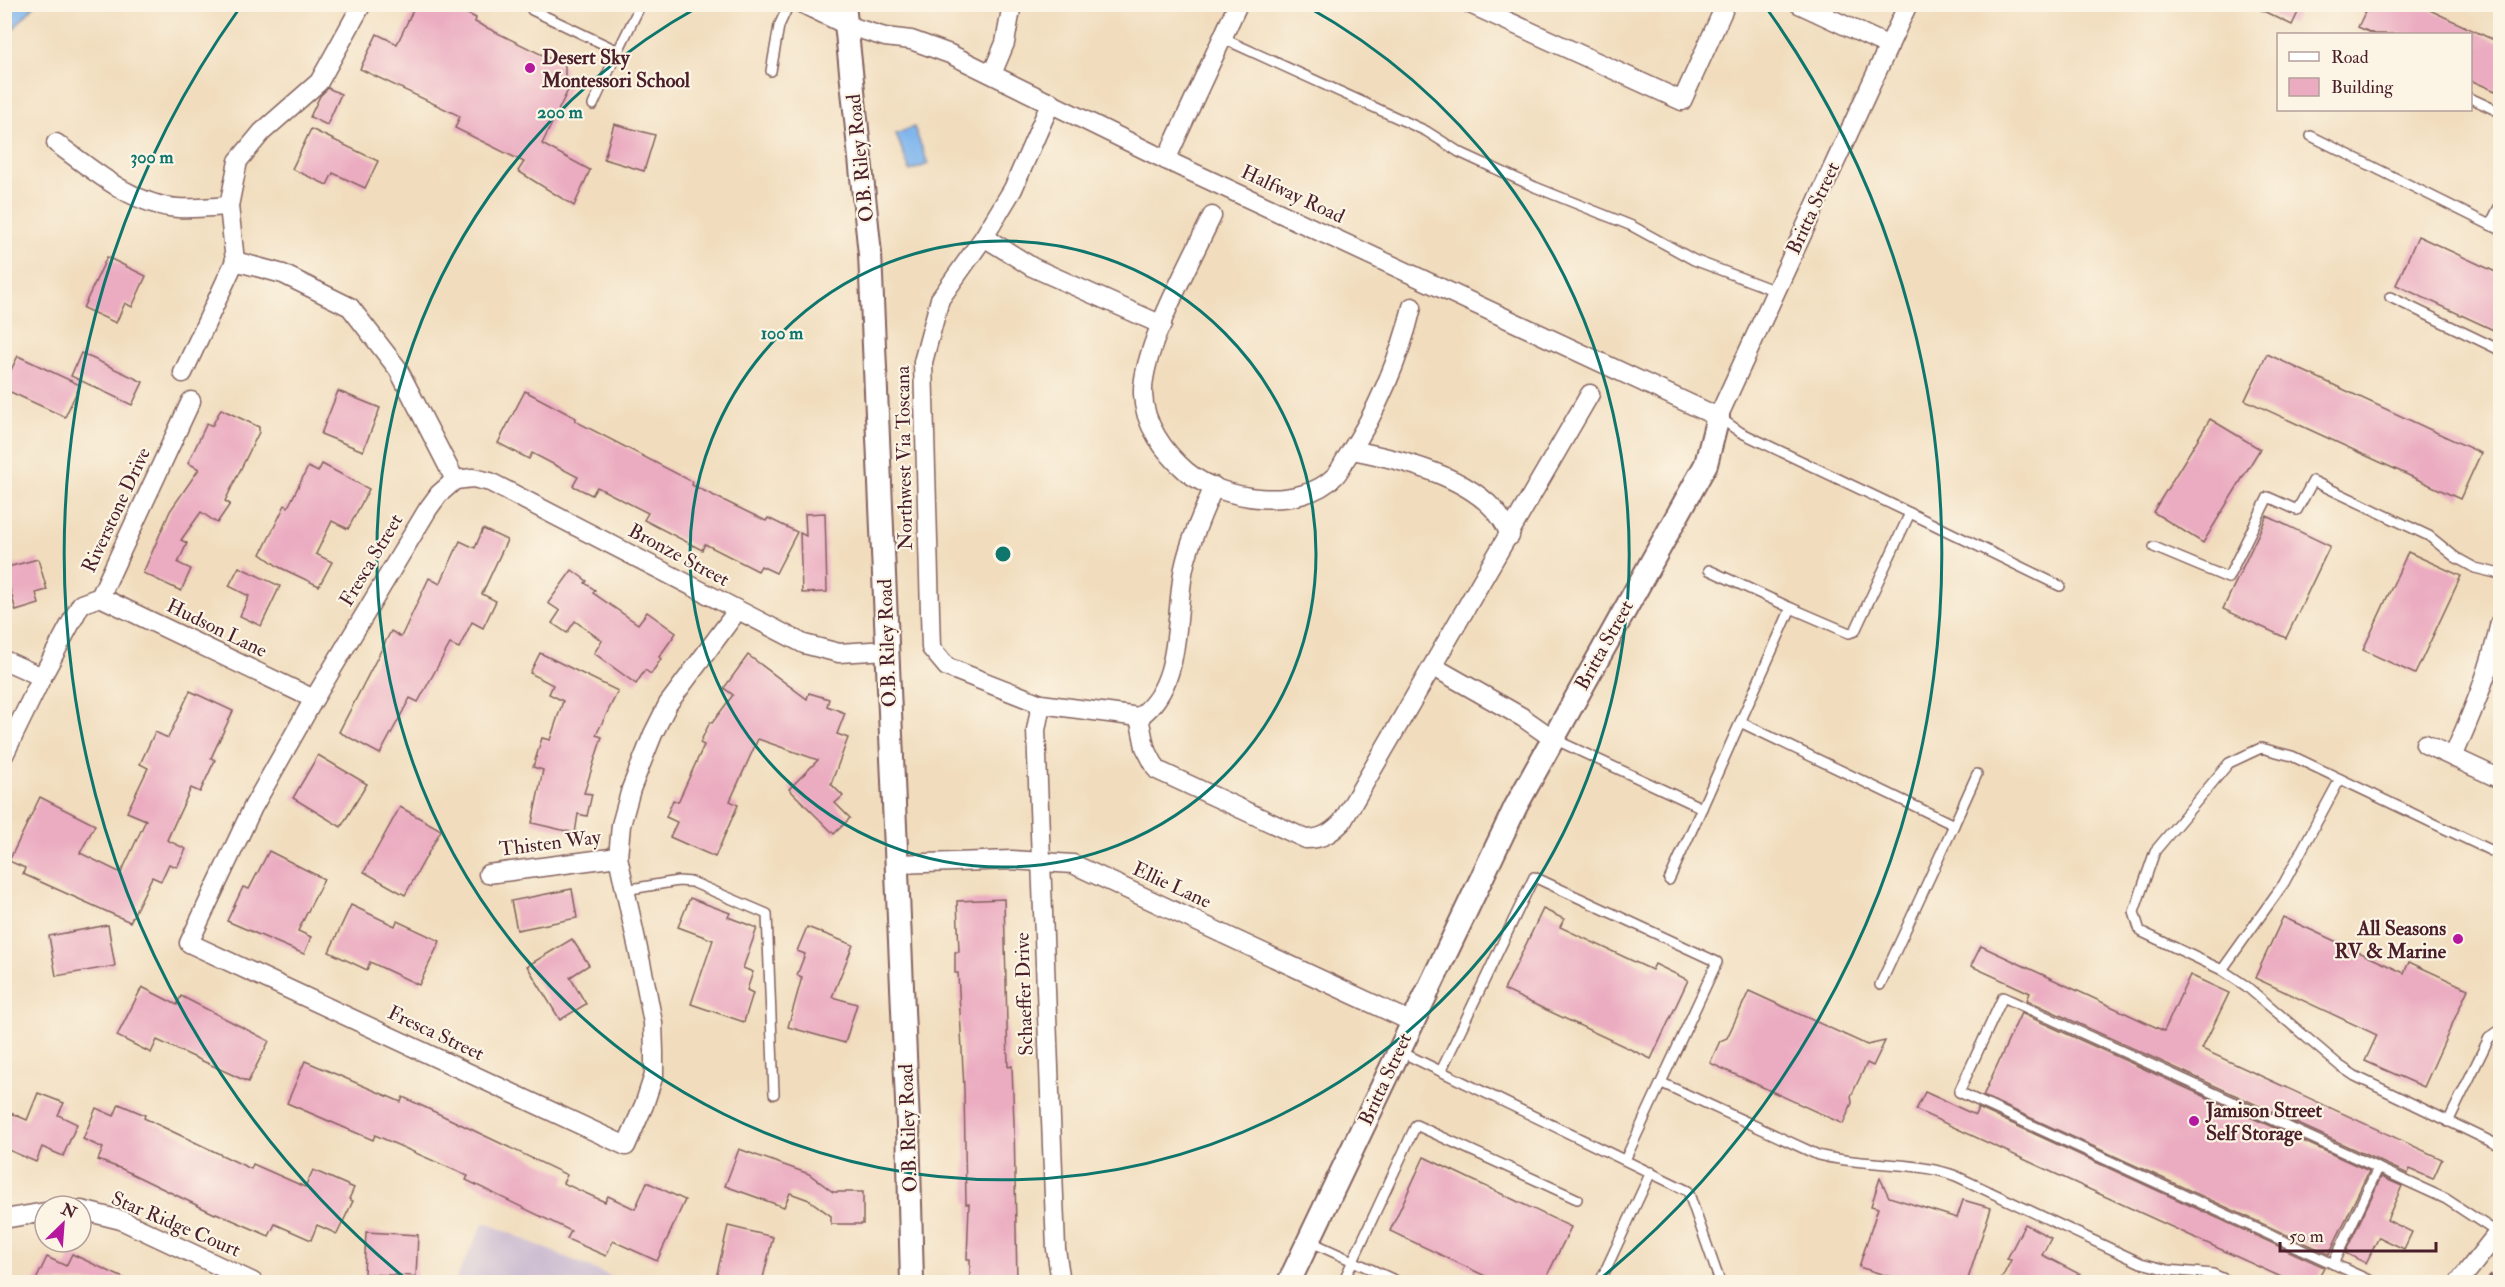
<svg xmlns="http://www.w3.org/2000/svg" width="2505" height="1287" font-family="'IM FELL Double Pica',serif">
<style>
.industrial{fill:#cebed2}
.water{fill:#7eb5ed;stroke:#646a8c;stroke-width:1.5}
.building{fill:#ebacc1}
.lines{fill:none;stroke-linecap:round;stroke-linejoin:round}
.service-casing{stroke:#84625e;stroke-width:12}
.minor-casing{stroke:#84625e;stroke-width:21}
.tertiary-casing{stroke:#84625e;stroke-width:26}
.path{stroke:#84625e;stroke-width:4;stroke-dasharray:4.5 4.5;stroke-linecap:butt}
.service{stroke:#fff;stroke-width:9}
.minor{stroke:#fff;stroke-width:18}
.tertiary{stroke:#fff;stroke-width:22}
.ring{fill:none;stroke:#0f766e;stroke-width:3}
.poi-dot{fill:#b5179e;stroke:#fcf5e5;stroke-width:2}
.labels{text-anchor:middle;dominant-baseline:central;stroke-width:4.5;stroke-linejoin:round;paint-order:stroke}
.poi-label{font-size:20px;font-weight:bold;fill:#4a1f2b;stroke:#fcf5e5;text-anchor:start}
.street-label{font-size:20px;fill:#4a1f2b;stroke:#fcf5e5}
.centre{fill:#0f766e;stroke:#fcf5e5;stroke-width:3}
.ring-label{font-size:18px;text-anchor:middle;font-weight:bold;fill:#0f766e;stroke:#fcf5e5;stroke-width:4.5;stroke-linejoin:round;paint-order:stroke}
</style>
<rect width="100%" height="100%" fill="#fcf5e5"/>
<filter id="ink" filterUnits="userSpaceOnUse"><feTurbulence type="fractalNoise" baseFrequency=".0167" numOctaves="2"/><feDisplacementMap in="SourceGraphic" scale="12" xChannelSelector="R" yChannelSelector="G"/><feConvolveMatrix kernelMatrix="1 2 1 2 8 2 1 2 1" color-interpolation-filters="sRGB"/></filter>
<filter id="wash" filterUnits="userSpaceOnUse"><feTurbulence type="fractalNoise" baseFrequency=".008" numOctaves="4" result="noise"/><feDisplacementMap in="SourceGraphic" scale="24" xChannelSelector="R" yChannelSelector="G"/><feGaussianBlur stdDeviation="1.35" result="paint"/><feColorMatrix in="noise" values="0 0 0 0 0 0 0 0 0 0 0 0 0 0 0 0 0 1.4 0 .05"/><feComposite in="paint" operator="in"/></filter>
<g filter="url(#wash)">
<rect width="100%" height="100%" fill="#f1ddbe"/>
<!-- industrial -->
<polygon class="industrial" points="484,1222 624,1282 454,1282"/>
<!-- water -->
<g class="water">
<polygon points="5,4 35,5 5,38 4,5"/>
<polygon points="914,127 928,164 910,171 896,134"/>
</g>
<g id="blocks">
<!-- building -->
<g class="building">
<polygon points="416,4 447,4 476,18 475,22 565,66 565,84 570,86 542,144 590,170 574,206 518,171 524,162 455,128 460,116 360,69 377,34 397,44"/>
<polygon points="2249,4 2302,4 2292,25"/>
<polygon points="2369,4 2417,4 2500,43 2500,93 2470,80 2470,34 2374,34 2358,27"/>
<polygon points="328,88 341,94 327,125 310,117 320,96"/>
<polygon points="614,124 655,135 644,171 604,159"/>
<polygon points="311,129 378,161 365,188 333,173 327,185 292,169"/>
<polygon points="2418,236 2500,274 2500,333 2396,285"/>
<polygon points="107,257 146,276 132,307 125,303 116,323 83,308"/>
<polygon points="81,353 143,382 132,405 71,376"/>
<polygon points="2267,354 2481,453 2460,499 2245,400"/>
<polygon points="18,356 80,385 65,417 4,389 4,384"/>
<polygon points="338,391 380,408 363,451 321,434"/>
<polygon points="525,391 576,418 575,421 693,482 692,485 766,521 768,518 797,532 776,573 761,566 758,571 705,544 702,550 644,520 648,513 597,487 592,495 573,486 578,477 532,453 529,459 498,443"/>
<polygon points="221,409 259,427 259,432 225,501 230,504 217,523 201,512 181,540 187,543 178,563 191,569 181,591 143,573 170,511 199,469 188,463 207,423 212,426"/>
<polygon points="2210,419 2260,449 2203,543 2153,512"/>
<polygon points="322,464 369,489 348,529 332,521 316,554 332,562 319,586 279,567 261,554 285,505 288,507 308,467 318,472"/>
<polygon points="825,513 827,592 802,593 800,533 806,536 805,514"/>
<polygon points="2267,516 2330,546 2286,638 2223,609"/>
<polygon points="483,529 507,540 482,594 496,601 483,628 472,622 459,648 450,644 418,702 410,698 380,754 339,732 391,631 401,637 429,578 440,584 460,541 475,548"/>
<polygon points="2408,552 2461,576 2415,674 2363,650"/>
<polygon points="38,559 47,590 36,593 39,604 16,611 4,568"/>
<polygon points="239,567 280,586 261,626 240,616 249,596 229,586"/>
<polygon points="572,570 587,581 585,583 595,590 593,593 638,624 647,612 676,633 659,657 661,659 651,674 645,670 636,684 594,653 602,641 575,621 567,633 552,623 560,611 548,603"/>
<polygon points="540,653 618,691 596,735 602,737 584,793 592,794 587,816 578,814 575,833 532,823 543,770 533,767 542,738 550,740 563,701 549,694 553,685 530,673"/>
<polygon points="748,655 807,699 809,693 829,699 827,706 845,713 837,734 848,738 831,784 843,796 835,803 850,818 834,834 789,789 818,760 758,739 730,801 738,805 715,857 670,837 677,822 666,817 673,800 678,802 704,745 700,743 710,722 712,723 733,695 724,688"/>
<polygon points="190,691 233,711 211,758 215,760 200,792 191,788 167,840 186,849 177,867 169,864 161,881 152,877 130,922 23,874 25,868 9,861 40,797 95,825 80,853 121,873 146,820 127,812 148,768 140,764 155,732 168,738"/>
<polygon points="318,755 367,784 341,827 293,798"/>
<polygon points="400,807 441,830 405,895 364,872"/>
<polygon points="269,851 324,879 298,931 311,937 304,954 227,921 243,887 249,889"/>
<polygon points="572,889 577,918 517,930 511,901"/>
<polygon points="690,898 730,913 728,917 757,928 743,968 753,972 747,990 753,993 744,1022 691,1004 713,940 678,927"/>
<polygon points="1004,899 1008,1067 1012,1066 1014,1124 1017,1282 970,1282 970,1259 967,1259 969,1204 966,1204 964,1089 958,973 955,973 955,952 959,952 957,901"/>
<polygon points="351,905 395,926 397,921 440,941 419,985 370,962 367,970 329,952"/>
<polygon points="1543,909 1564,919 1560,927 1652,970 1655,964 1688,980 1651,1059 1504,990"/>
<polygon points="2283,917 2404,973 2409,962 2468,989 2424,1087 2365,1061 2377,1035 2255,978"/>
<polygon points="108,925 115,966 56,976 49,936"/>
<polygon points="807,927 853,945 832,997 857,1004 845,1043 788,1027 802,977 797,975 805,954 797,951"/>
<polygon points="572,939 589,965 570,977 586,1004 560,1020 527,966"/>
<polygon points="1981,946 2164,1031 2190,975 2229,993 2202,1049 2442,1159 2433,1179 2410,1169 2408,1174 2027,1000 2030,993 1971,966"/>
<polygon points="142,987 177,1005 181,996 269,1041 248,1082 157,1040 151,1053 117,1036"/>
<polygon points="1749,991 1867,1045 1885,1041 1873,1066 1867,1063 1851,1096 1852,1103 1843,1124 1710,1063 1720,1041 1727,1038"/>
<polygon points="2021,1013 2369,1171 2329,1254 1983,1096"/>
<polygon points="305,1061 401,1102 403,1097 437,1113 567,1175 563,1183 605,1202 608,1196 635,1209 647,1182 685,1200 657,1261 613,1241 606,1256 567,1239 571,1231 466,1180 468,1176 375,1135 373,1140 287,1103"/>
<polygon points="1925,1092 1975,1115 1978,1108 2324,1267 2316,1282 2292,1282 1916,1110"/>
<polygon points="38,1093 64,1103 58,1115 77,1124 63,1156 42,1147 36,1162 4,1148 4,1110 27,1120"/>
<polygon points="119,1104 145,1115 144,1118 251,1169 253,1164 305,1187 313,1170 354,1188 349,1199 353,1201 337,1234 317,1225 311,1240 275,1224 269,1236 216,1213 215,1214 122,1169 98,1160 103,1148 83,1139 96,1108 114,1116"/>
<polygon points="739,1149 809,1174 833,1192 863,1192 863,1224 831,1224 831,1216 809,1200 790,1193 784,1207 725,1186"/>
<polygon points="1424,1157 1571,1227 1544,1282 1498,1282 1390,1231"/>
<polygon points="2381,1177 2402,1186 2387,1220 2412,1232 2404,1249 2379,1237 2366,1263 2345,1253"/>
<polygon points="1880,1178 1889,1197 1957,1218 1963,1200 1991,1208 1967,1282 1907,1282 1859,1267 1878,1208 1871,1206"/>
<polygon points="2025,1224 2051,1238 2042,1255 2095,1282 2000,1282 2011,1260 2007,1259"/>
<polygon points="728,1226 773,1237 762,1282 715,1282"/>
<polygon points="366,1232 418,1235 416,1276 364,1274"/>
<polygon points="72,1254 132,1282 35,1282 47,1257 66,1266"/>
</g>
</g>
</g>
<g filter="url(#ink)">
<use href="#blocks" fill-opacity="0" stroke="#84625e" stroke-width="1.5"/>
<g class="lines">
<defs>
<g id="service">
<polyline points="530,4 532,10 618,51 641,4"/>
<polyline points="1222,38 1426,131 1459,152 1535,187 1632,226 1694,260 1776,291"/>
<polyline points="771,71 779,26 789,4"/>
<polyline points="2470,98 2500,112"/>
<polyline points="593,105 618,51"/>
<polyline points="2311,136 2500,230"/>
<polyline points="2490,225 2500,205"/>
<polyline points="2390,297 2500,350"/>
<polyline points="1910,513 2060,586"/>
<polyline points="2154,547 2228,578 2268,497 2297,510 2313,481 2429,536 2455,557 2475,568 2500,574"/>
<polyline points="1709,570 1791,608"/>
<polyline points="1740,722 1954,825 1880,985"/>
<polyline points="1554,739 1702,808 1669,880"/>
<polyline points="1702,808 1791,608 1849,633 1855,631 1910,513 1740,432 1720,418"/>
<polyline points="1954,825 1977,774"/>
<polyline points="2500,855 2292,756 2261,748 2229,763 2155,851 2134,912 2140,931 2222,970 2246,986 2340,1066 2355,1076 2500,1146"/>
<polyline points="625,890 678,881 692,882 767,914 774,1094"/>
<polyline points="2222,970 2284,883 2340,779"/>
<polyline points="1399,1051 1688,1191 1720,1282"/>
<polyline points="1441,1071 1534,877 1717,962 1625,1160"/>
<path d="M1662,1083L1818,1155C1863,1167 1912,1160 1956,1176L2141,1263L2168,1270L2213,1274L2231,1282"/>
<polyline points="2448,1122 2489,1038 2500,1030"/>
<polyline points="1309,1241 1399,1282"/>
<polyline points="2333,1264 2378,1168"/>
<polyline points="1343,1282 1416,1125 1577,1199"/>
<polyline points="1600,1282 1651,1172"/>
<polyline points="2373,1282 1959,1092 2003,997 2446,1199 2498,1233"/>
</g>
<g id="minor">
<polyline points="803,4 846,25 885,37 911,40 950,54 1166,160 1718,417 1908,4"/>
<polyline points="1470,4 1682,101 1726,4"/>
<polyline points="1799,4 1889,46"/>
<polyline points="992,74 1005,43 1012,4"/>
<path d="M1051,102L1013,189L984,237L940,299L923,362L931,648L947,667L1041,704L1139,717C1184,685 1174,617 1184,568C1190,540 1203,513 1214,486"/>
<path d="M56,143C92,169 132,205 178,208C195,209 212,207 229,206"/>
<polyline points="1166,160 1238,4"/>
<path d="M1212,216C1192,259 1141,350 1143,394C1144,424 1164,452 1186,471C1222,501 1300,512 1335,476C1340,471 1343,463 1347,457C1376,414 1400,358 1412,307"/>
<polyline points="984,237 1032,267 1162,325"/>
<polyline points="235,261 283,274 350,307 398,369 455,480"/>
<polyline points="183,373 235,261 229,206 238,161 262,132 319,82 362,4"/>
<path d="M1352,450C1403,460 1491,480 1510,536"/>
<polyline points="455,480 439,494 428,509 314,699 253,807 189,943 626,1146 644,1105 654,1075 654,1052 653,1023 646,986 618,857 621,825 631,789 653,734 668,704 737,611"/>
<polyline points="455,480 473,478 490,482 804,644 839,653 887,650"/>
<polyline points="100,597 314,699"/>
<polyline points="4,660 42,677"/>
<polyline points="1434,667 1522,717 1552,738"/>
<polyline points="1041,704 1036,730 1056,1249 1061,1282"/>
<path d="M1139,717L1145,747L1157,770L1306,839C1322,839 1331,833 1342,822L1590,394"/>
<polyline points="2425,744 2500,779"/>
<polyline points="4,755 42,677 81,604 100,597 191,401"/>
<path d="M2453,757C2472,713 2491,669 2500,622"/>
<polyline points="897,864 1012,860 1073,864 1412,1022"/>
<polyline points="488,874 618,857"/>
<polyline points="81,1210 121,1220 253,1282"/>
<polyline points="4,1219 45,1212"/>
<polyline points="2459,1282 2500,1230"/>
</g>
<g id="tertiary">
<polyline points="844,4 870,254 908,1124 912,1282"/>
<polyline points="1289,1282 1516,806 1706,464 1718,417"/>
</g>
</defs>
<!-- service casing -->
<use href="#service" class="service-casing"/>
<!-- minor casing -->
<use href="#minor" class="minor-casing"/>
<!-- tertiary casing -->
<use href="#tertiary" class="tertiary-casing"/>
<!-- path -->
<polyline class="path" points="2489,1278 2500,1267"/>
<!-- service -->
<use href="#service" class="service"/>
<!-- minor -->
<use href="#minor" class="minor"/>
<!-- tertiary -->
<use href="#tertiary" class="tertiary"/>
</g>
</g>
<!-- distance rings -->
<g class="ring">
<circle cx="1003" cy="554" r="313"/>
<path d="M1306 6A626 626 0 1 1 700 6"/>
<path d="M406 1279A939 939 0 0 1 239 9M1767 9A939 939 0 0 1 1600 1279"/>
</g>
<!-- markers -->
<g class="poi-dot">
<circle cx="530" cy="68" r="6"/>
<circle cx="2458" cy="939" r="6"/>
<circle cx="2194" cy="1121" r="6"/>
</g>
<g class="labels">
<!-- poi labels -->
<g class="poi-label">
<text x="542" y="57">Desert Sky<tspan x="542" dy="23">Montessori School</tspan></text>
<text x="2446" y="928" text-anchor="end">All Seasons<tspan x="2446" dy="23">RV &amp; Marine</tspan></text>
<text x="2206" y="1110">Jamison Street<tspan x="2206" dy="23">Self Storage</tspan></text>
</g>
<!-- street labels -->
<g class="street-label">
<text transform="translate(860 158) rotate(-96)">O.B. Riley Road</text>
<text transform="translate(1293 194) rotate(25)">Halfway Road</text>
<text transform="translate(1813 208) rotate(-65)">Britta Street</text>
<text transform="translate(904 458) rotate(-91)">Northwest Via Toscana</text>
<text transform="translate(116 510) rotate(-65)">Riverstone Drive</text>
<text transform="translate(679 555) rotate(28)">Bronze Street</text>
<text transform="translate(371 560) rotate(-59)">Fresca Street</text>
<text transform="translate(217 628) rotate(26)">Hudson Lane</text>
<text transform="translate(887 643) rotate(-92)">O.B. Riley Road</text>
<text transform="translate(1604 645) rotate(-61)">Britta Street</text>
<text transform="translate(550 843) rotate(-7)">Thisten Way</text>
<text transform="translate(1172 885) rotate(25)">Ellie Lane</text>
<text transform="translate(1024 994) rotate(-92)">Schaeffer Drive</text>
<text transform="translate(436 1033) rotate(25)">Fresca Street</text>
<text transform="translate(1385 1079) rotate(-65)">Britta Street</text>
<text transform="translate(908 1128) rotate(-92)">O.B. Riley Road</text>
<text transform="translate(176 1224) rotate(23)">Star Ridge Court</text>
</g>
</g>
<circle cx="1003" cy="554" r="9" class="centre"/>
<g class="ring-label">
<text x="560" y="118">200 m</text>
<text x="152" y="163">300 m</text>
<text x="782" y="339">100 m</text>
</g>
<!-- margin -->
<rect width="2505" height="1287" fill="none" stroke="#fcf5e5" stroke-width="24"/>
<!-- legend -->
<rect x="2277" y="33" width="195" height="78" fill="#fcf5e5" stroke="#b59f9b" stroke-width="1.5"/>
<rect x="2289" y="52" width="30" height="9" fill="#ffffff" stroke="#b59f9b" stroke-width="1.5"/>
<text x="2331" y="63" font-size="18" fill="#4a1f2b">Road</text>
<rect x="2289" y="78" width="30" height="18" fill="#ebacc1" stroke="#b59f9b" stroke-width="1.5"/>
<text x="2331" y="93" font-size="18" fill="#4a1f2b">Building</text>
<!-- north arrow -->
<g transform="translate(63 1224) rotate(25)"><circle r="28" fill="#fcf5e5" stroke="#b59f9b" stroke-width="1.5"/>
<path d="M0-4.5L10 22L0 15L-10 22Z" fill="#b5179e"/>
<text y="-9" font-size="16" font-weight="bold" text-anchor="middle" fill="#4a1f2b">N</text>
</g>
<!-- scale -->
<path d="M2280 1242v9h156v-9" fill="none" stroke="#4a1f2b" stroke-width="3"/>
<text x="2289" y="1242" font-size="18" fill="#4a1f2b" stroke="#fcf5e5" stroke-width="4.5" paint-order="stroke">50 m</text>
</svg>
